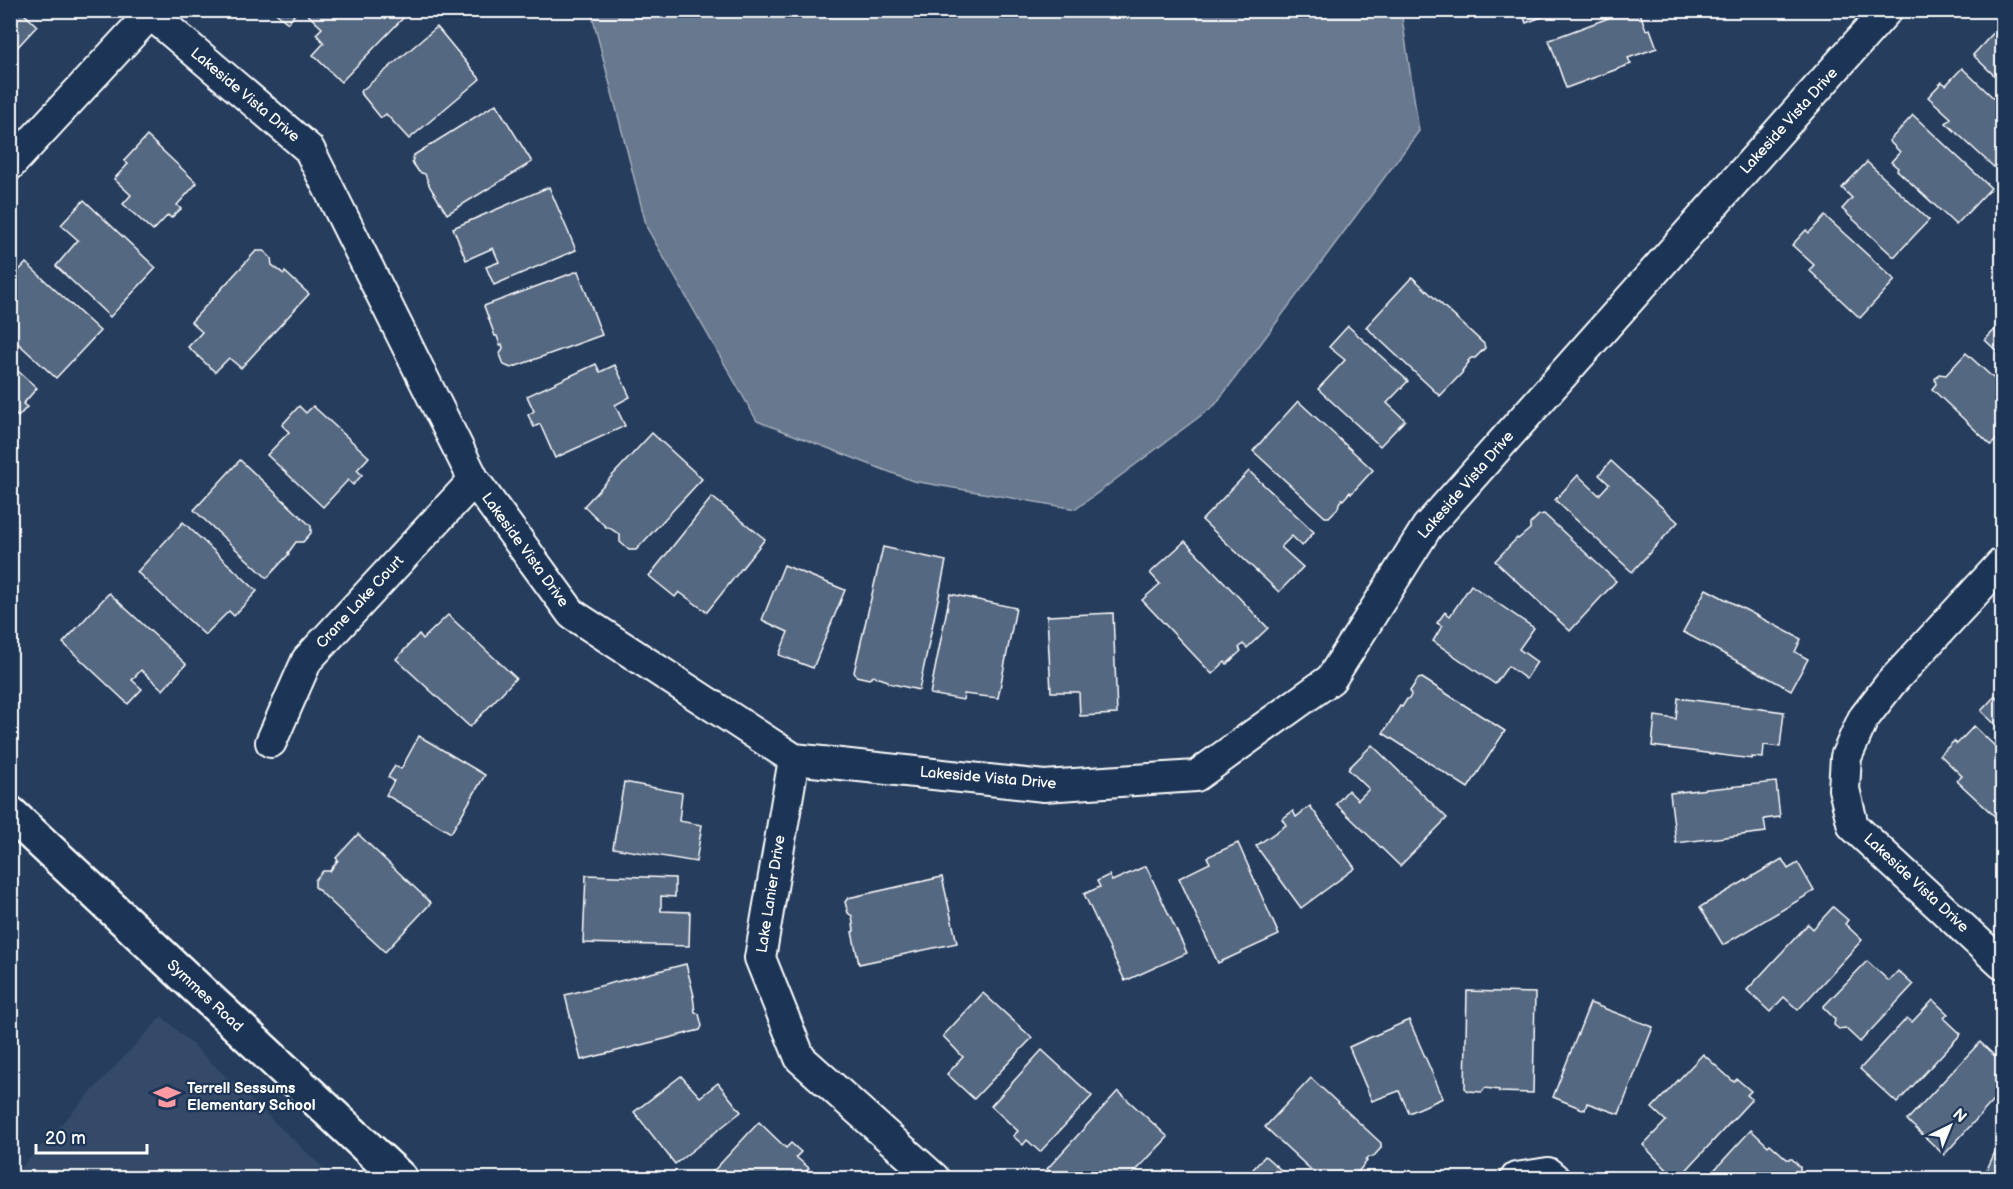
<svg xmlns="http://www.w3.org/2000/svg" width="2013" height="1189" font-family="'Balsamiq Sans',sans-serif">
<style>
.built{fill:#344a68}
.water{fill:#67788e;stroke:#a4aebb;stroke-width:1.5}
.building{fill:#556781;stroke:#fff;stroke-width:1.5}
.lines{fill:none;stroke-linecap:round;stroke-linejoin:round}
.minor-casing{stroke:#fff;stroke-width:34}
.tertiary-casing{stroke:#fff;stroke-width:38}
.minor{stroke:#1d3557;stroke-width:30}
.tertiary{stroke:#1d3557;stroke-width:33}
.labels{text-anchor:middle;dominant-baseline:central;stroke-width:4.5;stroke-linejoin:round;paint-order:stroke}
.street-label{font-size:15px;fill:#fff;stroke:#1d3557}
.poi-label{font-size:15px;font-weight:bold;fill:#fff;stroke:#1d3557;text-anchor:start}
</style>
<rect width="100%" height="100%" fill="#263d5e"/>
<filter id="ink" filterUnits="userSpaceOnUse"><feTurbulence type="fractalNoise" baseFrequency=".0167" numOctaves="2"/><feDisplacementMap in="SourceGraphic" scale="12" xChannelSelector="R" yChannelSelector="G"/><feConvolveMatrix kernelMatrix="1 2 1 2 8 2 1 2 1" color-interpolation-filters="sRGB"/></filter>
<g filter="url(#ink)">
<!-- built -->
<polygon class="built" points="162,1016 334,1178 11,1178"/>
<!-- water -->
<polygon class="water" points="591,11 1401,11 1419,131 1215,405 1076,509 913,481 757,421 647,228"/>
<!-- building -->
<g class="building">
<polygon points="10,10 20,10 37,26 14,51 10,47"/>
<polygon points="272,10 298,10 288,23"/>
<polygon points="311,10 404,10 407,14 341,82 313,55 324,43 316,34 322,28 307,14"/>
<polygon points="1521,10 1560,10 1526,23"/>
<polygon points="1630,10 1639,10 1646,30 1650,29 1657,48 1628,58 1631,64 1566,88 1549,40"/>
<polygon points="437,27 480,79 409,139 386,114 381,118 360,92"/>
<polygon points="1997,29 2002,34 2002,83 1973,55"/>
<polygon points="1962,68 2002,106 2002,164 1997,170 1946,123 1951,118 1928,97 1942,82 1946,85"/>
<polygon points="496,104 532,162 447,214 430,187 425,174 419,172 412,162 414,155"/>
<polygon points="1913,115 1991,188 1956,225 1897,170 1898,168 1891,162 1900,152 1889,141"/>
<polygon points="147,136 197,183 177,205 181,209 171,218 168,215 153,231 123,204 131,195 114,179 128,164 124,161"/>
<polygon points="1867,162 1929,220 1894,257 1842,209 1852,198 1842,188"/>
<polygon points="549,187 576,250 494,285 486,267 499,262 493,248 466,260 453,228"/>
<polygon points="84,200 156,268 110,317 56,266 78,240 61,225"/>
<polygon points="1825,216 1895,280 1860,318 1809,270 1814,265 1792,245 1806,230 1809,233"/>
<polygon points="256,251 264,251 271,258 272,265 284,274 285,272 309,294 241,368 229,358 215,372 188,347 202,332 191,322"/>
<polygon points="26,263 100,331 56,378 10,336 10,317 14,314 10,307 17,301 10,295 10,280"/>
<polygon points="578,271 602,335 511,368 504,365 500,354 503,348 502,344 500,345 497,336 495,336 484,306"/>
<polygon points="1412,277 1484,344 1485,348 1475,358 1471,358 1468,361 1469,362 1462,371 1463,372 1440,396 1366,327"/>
<polygon points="2002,322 2002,356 1985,340"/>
<polygon points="1348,326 1408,381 1387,403 1405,420 1380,446 1318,389 1345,360 1329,347"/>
<polygon points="1966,353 2002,386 2002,437 2001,435 1991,445 1932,389 1936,384 1935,379 1939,374 1946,375"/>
<polygon points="10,364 37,388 23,404 27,407 18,417 14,413 10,417"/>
<polygon points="596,364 600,372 615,365 630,397 615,405 625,426 555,458 540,424 534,427 528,415 534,411 527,396"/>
<polygon points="1298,401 1373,470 1351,494 1350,492 1343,500 1342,499 1339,503 1338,508 1329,517 1325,517 1253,451"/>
<polygon points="299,406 306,413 313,406 369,457 357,470 362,475 353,485 348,480 323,507 267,455 289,432 282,425"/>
<polygon points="652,433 702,479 636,550 629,550 620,542 620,535 608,527 607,528 584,506"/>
<polygon points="240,460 311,526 311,533 303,542 296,542 288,553 289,554 267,578 194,510"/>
<polygon points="1611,461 1678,522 1632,572 1555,500 1578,475 1599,495 1609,484 1599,475"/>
<polygon points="1249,471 1314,532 1302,546 1292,536 1281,547 1303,567 1279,592 1202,520"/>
<polygon points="712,497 765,539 707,612 679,592 675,597 649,576"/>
<polygon points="1544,514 1616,581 1570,631 1495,561 1517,538 1518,539 1530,529 1530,524 1539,515"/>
<polygon points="183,522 257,591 234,616 229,611 205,635 137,572"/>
<polygon points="1185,541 1268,628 1247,648 1243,644 1239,648 1241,651 1227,664 1225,662 1212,674 1142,600 1160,584 1150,573"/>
<polygon points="883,547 946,561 919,690 888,683 888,681 874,676 869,679 856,676 854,672"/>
<polygon points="784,565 845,590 813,668 779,655 788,632 762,620"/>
<polygon points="1471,585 1534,628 1519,649 1537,662 1526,679 1508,666 1495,684 1433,641 1442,626 1437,623 1445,612 1450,616"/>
<polygon points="1706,589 1801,639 1795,652 1808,659 1791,690 1683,632"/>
<polygon points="109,593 186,664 163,690 141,670 132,680 142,689 128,704 63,643"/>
<polygon points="950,594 1016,608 998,698 964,694 963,700 930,694"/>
<polygon points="1113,613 1117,714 1080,716 1079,692 1051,692 1047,616"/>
<polygon points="448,615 516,678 470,727 396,659 419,634 423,639"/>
<polygon points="1422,678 1505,731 1468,788 1383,733 1400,706 1402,707 1407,699 1409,699 1411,695 1410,691 1418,679"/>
<polygon points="1995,696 2002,703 2002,731 1981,711"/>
<polygon points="1678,698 1784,712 1780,747 1764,745 1763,758 1752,757 1752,759 1652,746 1655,716 1676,719"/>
<polygon points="1974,726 2002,753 2002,823 1957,781 1962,776 1940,755 1954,741 1957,744"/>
<polygon points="419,736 485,775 451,833 386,795 394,781 388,777 395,766 401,769"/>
<polygon points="1372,745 1447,818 1400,866 1336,804 1348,790 1358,800 1369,789 1348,769"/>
<polygon points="624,782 682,793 679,821 702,825 696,862 613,848"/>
<polygon points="1776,782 1780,817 1764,819 1766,832 1676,843 1670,793"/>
<polygon points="1310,806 1355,868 1301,908 1256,846 1286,825 1282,819 1293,811 1296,817"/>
<polygon points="358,834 431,903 385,952 315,887 315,880 323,871 330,871 338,860 336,858"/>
<polygon points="1238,843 1279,935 1218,963 1179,878 1210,863 1207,857"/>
<polygon points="1782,859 1788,869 1798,863 1814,891 1723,945 1700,907"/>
<polygon points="1146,866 1187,953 1125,981 1084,894 1100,887 1097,881 1109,875 1112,881"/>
<polygon points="586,875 675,878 675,897 661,896 661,911 690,912 689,946 583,943"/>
<polygon points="942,877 957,943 859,964 852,932 854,931 852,916 848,913 845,902 848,898"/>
<polygon points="1833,907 1848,920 1845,924 1862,940 1798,1010 1784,997 1770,1012 1747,990 1808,924 1813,929"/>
<polygon points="1867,961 1889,981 1898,971 1913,985 1860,1042 1845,1028 1839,1029 1834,1025 1835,1019 1823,1007"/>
<polygon points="686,964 694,996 693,996 695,1012 699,1014 702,1026 700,1030 581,1060 565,995"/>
<polygon points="1467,991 1535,993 1533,1093 1499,1092 1499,1090 1485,1088 1482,1092 1468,1091 1465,1088"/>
<polygon points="983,993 1032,1038 974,1099 947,1074 963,1057 943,1036"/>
<polygon points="1933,1000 1948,1014 1944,1018 1961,1034 1897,1103 1860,1069 1907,1018 1912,1022"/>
<polygon points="1590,1003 1653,1027 1619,1114 1587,1103 1585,1110 1553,1097"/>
<polygon points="1409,1020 1443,1098 1409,1113 1399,1091 1372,1101 1349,1047"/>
<polygon points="1980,1042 2002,1063 2002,1069 1995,1077 2002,1084 2002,1091 1944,1155 1907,1120"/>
<polygon points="1042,1050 1092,1096 1040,1152 1027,1140 1023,1145 1013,1136 1018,1131 991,1106"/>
<polygon points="1703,1054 1734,1082 1737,1079 1751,1091 1747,1095 1752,1099 1679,1178 1675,1178 1643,1145 1666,1121 1652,1108"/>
<polygon points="681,1076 700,1097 718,1083 741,1112 675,1164 634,1112"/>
<polygon points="1311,1078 1381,1143 1381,1148 1373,1157 1369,1157 1365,1160 1367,1161 1353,1178 1320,1178 1265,1127"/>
<polygon points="1118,1091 1168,1137 1129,1178 1100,1178 1091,1170 1083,1178 1057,1178 1047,1169"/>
<polygon points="759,1122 786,1148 791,1143 801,1152 796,1157 809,1168 800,1178 707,1178"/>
<polygon points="1751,1130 1768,1146 1770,1144 1787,1159 1792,1159 1800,1167 1800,1172 1798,1174 1801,1177 1799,1178 1707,1178"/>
<polygon points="2002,1137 2002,1178 1983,1178"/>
<polygon points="1265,1156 1290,1178 1245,1178"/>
</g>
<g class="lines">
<defs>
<g id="minor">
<polyline points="146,10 309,149 474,480 572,614 794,759 1044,786 1196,776 1331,679 1427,527 1887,10"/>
<polyline points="10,165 150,14"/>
<polyline points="2002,563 1890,684 1863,719 1846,757 1844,789 1853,826 2002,964"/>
<polyline points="271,742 307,660 474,480"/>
<polyline points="794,759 760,958 800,1058 934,1178"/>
<polyline points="1516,1178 1548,1173 1554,1178"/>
</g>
<polyline id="tertiary" points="10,813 400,1178"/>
</defs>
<!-- minor casing -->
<use href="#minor" class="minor-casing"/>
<!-- tertiary casing -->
<use href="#tertiary" class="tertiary-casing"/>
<!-- minor -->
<use href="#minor" class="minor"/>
<!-- tertiary -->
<use href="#tertiary" class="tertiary"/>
</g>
</g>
<!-- icons -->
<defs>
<symbol id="school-bare" viewBox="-9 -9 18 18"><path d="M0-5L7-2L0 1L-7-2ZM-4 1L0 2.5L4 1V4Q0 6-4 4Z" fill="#ff9aa2" stroke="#1d3557" stroke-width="2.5" paint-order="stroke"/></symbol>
</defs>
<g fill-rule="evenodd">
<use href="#school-bare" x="148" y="1078" width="38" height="38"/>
</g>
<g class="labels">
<!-- street labels -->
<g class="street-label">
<text transform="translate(245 95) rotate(40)">Lakeside Vista Drive</text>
<text transform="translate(1789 121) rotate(-48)">Lakeside Vista Drive</text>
<text transform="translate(1466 485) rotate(-49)">Lakeside Vista Drive</text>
<text transform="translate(525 550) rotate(54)">Lakeside Vista Drive</text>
<text transform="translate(360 602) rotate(-47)">Crane Lake Court</text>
<text transform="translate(988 778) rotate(5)">Lakeside Vista Drive</text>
<text transform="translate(1916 883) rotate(43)">Lakeside Vista Drive</text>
<text transform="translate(771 894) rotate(-81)">Lake Lanier Drive</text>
<text transform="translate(205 996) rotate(43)">Symmes Road</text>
</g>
<!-- poi labels -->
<g class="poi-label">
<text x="187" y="1088">Terrell Sessums<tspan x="187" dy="17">Elementary School</tspan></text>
</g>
</g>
<!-- margin -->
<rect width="2013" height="1189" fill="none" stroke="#1d3557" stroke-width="36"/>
<rect x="18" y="18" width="1977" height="1153" fill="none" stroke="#fff" stroke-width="2" filter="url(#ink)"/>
<!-- north arrow -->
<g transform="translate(1950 1126) rotate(43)" stroke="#1d3557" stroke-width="4.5" paint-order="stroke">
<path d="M0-4.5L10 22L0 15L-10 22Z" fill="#ffffff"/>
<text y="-9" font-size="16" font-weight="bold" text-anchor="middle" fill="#ffffff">N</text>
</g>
<!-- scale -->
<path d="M36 1144v9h111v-9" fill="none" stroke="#ffffff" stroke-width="3"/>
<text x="45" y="1144" font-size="18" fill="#ffffff" stroke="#1d3557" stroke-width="4.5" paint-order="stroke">20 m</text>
</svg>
